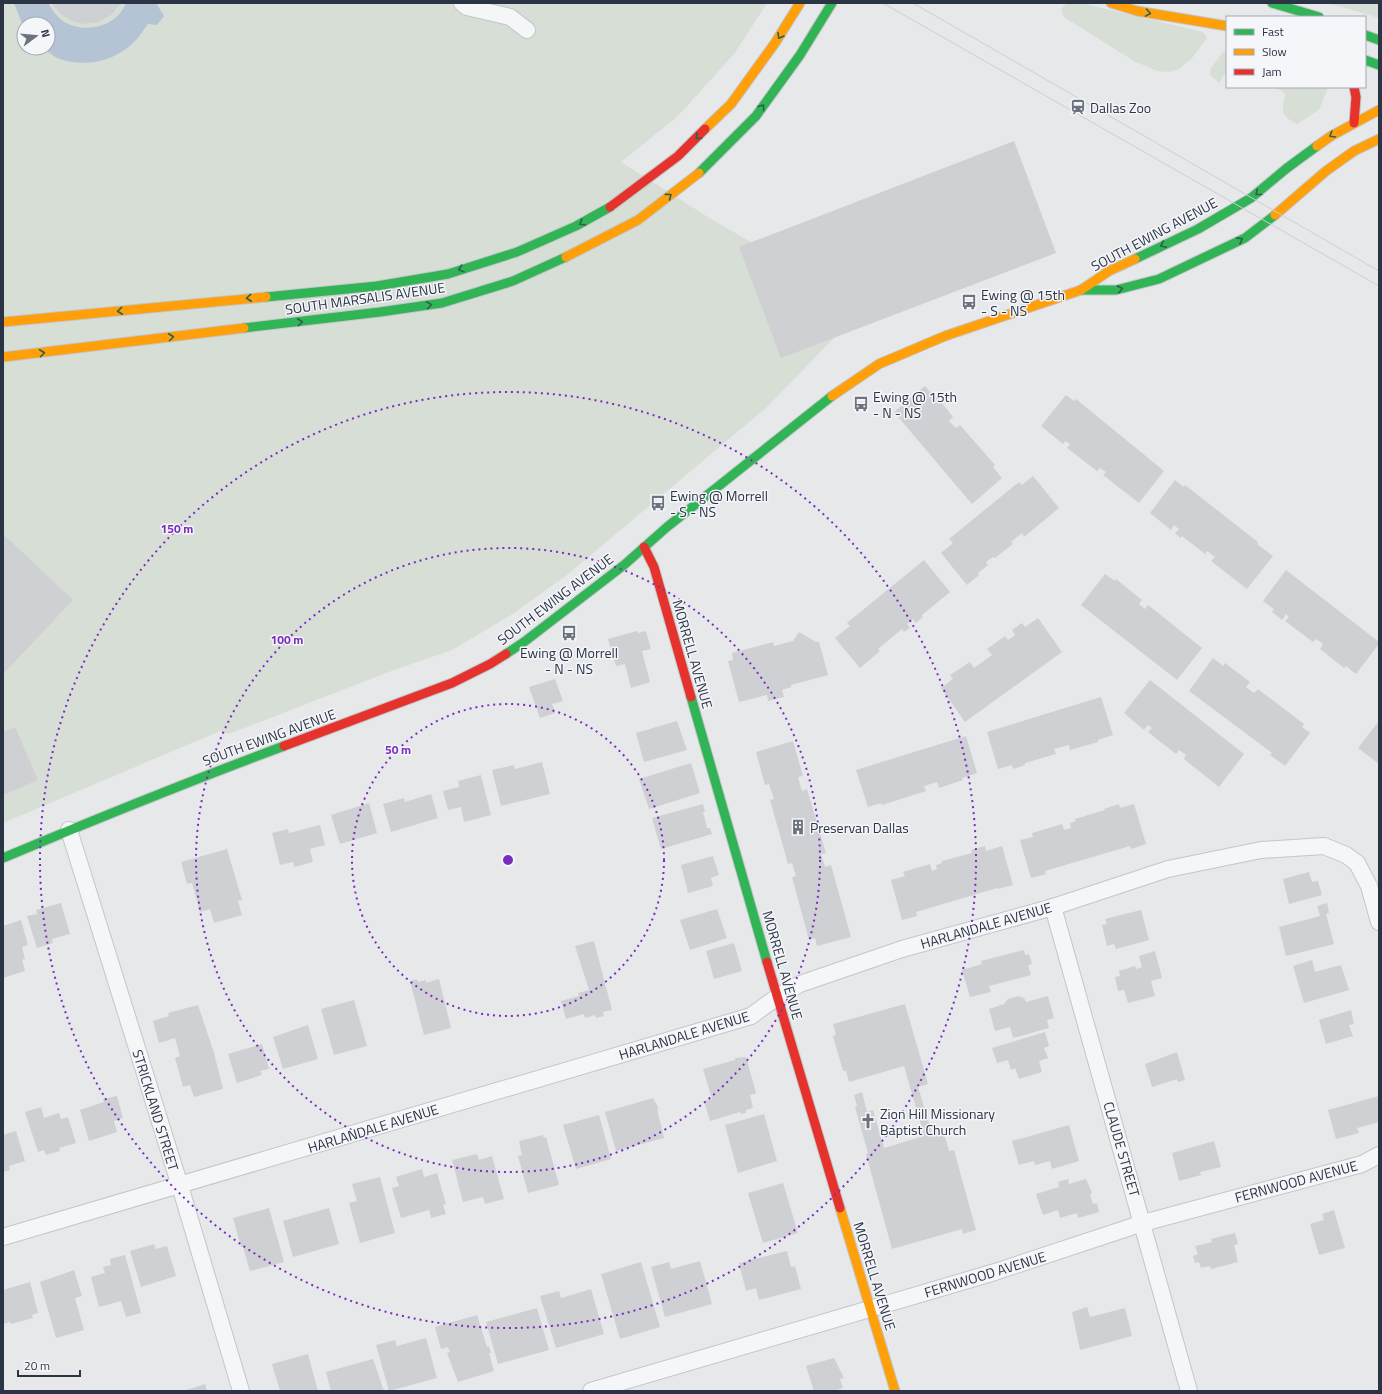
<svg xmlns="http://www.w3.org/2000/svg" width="1382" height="1394" font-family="'Titillium Web',sans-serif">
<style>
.green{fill:#d6ded6;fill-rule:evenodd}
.water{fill:#b4c4d5}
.building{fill:#ced0d3}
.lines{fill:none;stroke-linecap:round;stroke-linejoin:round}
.street-casing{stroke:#c4c6c8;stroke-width:18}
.fast-casing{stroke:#c4c6c8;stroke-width:11}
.slow-casing{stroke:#c4c6c8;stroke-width:11}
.jam-casing{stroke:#c4c6c8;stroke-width:11}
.street{stroke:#f5f6f7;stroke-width:16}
.fast{stroke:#30b455;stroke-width:9}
.slow{stroke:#ff9f0a;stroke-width:9}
.jam{stroke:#e5322d;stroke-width:9}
.tram{stroke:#cecfd2;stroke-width:1}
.oneway{stroke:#2d614b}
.ring{fill:none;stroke:#7b2cbf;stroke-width:2;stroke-dasharray:2 4}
.labels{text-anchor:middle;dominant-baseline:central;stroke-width:3;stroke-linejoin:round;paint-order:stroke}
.poi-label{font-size:14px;fill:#2b3445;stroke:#f4f6f9;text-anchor:start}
.street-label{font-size:14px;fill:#2b3445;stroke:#f4f6f9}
.centre{fill:#7b2cbf;stroke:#f4f6f9;stroke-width:2}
.ring-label{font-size:12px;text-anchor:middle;font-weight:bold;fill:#7b2cbf;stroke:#f4f6f9;stroke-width:3;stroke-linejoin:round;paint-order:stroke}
</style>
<rect width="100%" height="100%" fill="#e6e8ea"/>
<!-- green -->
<g class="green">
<path d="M3,3H767L734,54L677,117L621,162L711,219L864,307L767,407L567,575L511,615L452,650L394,670L229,734L220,731L3,823ZM24,24H48V48H24Z"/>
<polygon points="1067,3 1081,3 1203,32 1207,38 1192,58 1179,69 1168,72 1157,71 1134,61 1064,17 1061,9"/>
<polygon points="1329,3 1379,3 1379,18 1335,5"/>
<polygon points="1227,50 1227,70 1219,83 1210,75 1211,68 1223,52"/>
<path d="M1274,87H1328L1319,110L1297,124C1278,114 1283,112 1285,93Z"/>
</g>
<!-- water -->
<path class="water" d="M14,3H48C52,10 57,17 64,22C85,34 117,27 126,3H156L164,16L157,25L148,24C144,29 140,36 135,41C116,62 81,69 55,57C51,54 47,51 43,48H48V24H24V28Z"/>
<!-- building -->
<g class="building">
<polygon points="55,3 118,3 120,4 111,15 98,22 82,24 70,20 61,14 53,5"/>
<polygon points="1014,141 1056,253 781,358 739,247"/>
<polygon points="925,386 931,393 932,391 953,417 949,421 956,428 960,425 995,465 993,467 1002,478 972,504 894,412"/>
<polygon points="1066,395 1074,401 1076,399 1164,471 1139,503 1103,475 1106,472 1100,468 1097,471 1067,448 1070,444 1065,441 1063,444 1041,426"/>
<polygon points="1033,476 1059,508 1024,537 1022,533 1011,542 1013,544 995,558 993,557 986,562 988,565 978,573 979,575 967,585 941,553 953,543 949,539 1019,482 1022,485"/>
<polygon points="1175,480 1184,487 1185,485 1258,542 1257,544 1273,556 1247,589 1211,561 1215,557 1207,551 1205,554 1182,536 1180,538 1175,533 1179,529 1174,525 1171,530 1150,513"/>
<polygon points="3,534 73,600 4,673 3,671"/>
<polygon points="924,560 950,592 922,615 923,617 916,623 913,619 907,624 910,628 904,632 902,629 878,649 880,651 860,668 835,638 850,626 847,623"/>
<polygon points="1286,570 1379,642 1379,644 1356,674 1346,666 1344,668 1320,649 1323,644 1316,639 1313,642 1285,621 1289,617 1286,614 1282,620 1272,612 1274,609 1263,601"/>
<polygon points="1105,574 1115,581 1116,579 1142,600 1139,604 1145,609 1148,605 1202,648 1177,680 1081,605"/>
<polygon points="1038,618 1062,652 965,722 941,688 953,679 950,675 970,662 974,668 992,655 987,649 1005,636 1008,640 1015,635 1012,630 1022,623 1025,627"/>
<polygon points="637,631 638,633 646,631 651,649 642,651 650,682 631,688 625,664 616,666 608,639"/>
<polygon points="799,632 816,642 819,642 828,675 791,685 791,687 782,690 784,697 768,701 767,695 739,702 728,661 733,660 732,653 773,642 774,646 793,641"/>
<polygon points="1213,658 1223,666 1225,663 1250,682 1246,687 1254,693 1258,689 1304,724 1302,727 1310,733 1285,766 1270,755 1272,753 1189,691"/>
<polygon points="555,679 563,701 552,704 555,713 540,718 529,687"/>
<polygon points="1150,680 1244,754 1219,787 1184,759 1186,755 1179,750 1176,754 1148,732 1152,728 1148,725 1144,730 1124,713"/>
<polygon points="1101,697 1113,735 1098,740 1098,742 1070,750 1069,745 1054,749 1056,754 1025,763 1025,765 1013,769 1012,765 998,769 987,732"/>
<polygon points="677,721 687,750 644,762 636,733"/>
<polygon points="1379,721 1379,764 1358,748"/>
<polygon points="15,727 38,780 3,795 3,732"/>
<polygon points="966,736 977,773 962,778 963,780 939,788 937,782 924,786 926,791 882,805 881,803 868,807 856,770"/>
<polygon points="793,741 803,776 798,777 802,791 807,789 826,853 821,854 825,867 831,865 851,937 817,946 815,938 809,940 792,877 796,876 792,863 788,864 770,800 774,799 769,784 765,785 756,752"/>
<polygon points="542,762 550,794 501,806 492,770 514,765 515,769"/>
<polygon points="691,763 700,793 649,809 639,779"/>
<polygon points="481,775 491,815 464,822 461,807 448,810 443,791 459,787 458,781"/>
<polygon points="431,794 438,818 391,832 383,804 404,798 405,802"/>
<polygon points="369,803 377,833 340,844 331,815"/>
<polygon points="703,804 705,812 703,812 707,828 710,828 712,834 661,849 652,818"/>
<polygon points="1119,804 1120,808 1134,804 1146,844 1131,849 1130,846 1045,871 1046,874 1031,878 1020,840 1033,837 1032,833 1062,824 1064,830 1071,828 1070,823 1076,821 1075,819 1105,810 1104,809"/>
<polygon points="320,825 325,845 310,849 313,862 294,867 293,862 280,865 272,833 288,829 289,833"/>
<polygon points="985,846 986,851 1002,846 1013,885 998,889 997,888 916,912 917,916 902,920 891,880 905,876 903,872 930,864 932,871 937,869 936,865 942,863 942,861 972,853 971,850"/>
<polygon points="227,849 242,900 238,901 242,915 214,923 210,909 200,912 192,883 187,884 181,862"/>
<polygon points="713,856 719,875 711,878 713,886 688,893 681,865"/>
<polygon points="1309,872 1312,882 1318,881 1322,895 1289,904 1283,879"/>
<polygon points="61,903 70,934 52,939 53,943 37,948 27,916 37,914 36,910"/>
<polygon points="1327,903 1329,913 1326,914 1334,944 1286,956 1279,927 1320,916 1317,906"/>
<polygon points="717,909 727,938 690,950 680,920"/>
<polygon points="1141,910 1149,940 1116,949 1114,944 1107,946 1102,925 1107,924 1105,919"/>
<polygon points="21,920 28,945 22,947 25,959 22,960 25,971 3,978 3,926"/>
<polygon points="594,941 612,1010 603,1012 604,1016 596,1018 595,1015 585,1018 584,1014 566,1019 561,1001 579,996 578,993 589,990 575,946"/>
<polygon points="734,943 742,971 714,979 706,951"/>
<polygon points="1024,950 1025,955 1029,954 1032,964 1028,965 1031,975 989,986 991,992 970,997 962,970 982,964 981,961"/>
<polygon points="1155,951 1162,978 1151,981 1155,996 1128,1003 1124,990 1118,991 1115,977 1120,976 1119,971 1135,966 1136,969 1142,967 1139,956"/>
<polygon points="1312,960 1315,972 1341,965 1349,990 1304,1003 1293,966"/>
<polygon points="417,979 418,982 426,980 426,983 439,979 451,1028 424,1035 410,981"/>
<polygon points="1018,996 1024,998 1026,1002 1048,996 1054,1018 1047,1020 1049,1028 1013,1038 1010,1027 995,1031 989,1009 1004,1004 1008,999"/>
<polygon points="354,1000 367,1046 334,1055 321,1009"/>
<polygon points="905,1004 928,1084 918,1087 932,1133 943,1130 949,1151 954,1150 976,1230 963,1234 962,1229 892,1249 866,1154 868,1153 855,1107 857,1106 854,1095 862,1092 867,1112 873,1110 884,1148 924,1136 904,1066 849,1082 846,1071 843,1071 833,1036 836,1035 833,1024"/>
<polygon points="198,1005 214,1053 223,1089 194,1097 190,1085 183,1087 175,1058 180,1056 175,1038 159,1043 153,1021 169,1016 168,1013"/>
<polygon points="1351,1010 1354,1024 1349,1025 1353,1036 1326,1044 1319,1020"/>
<polygon points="308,1025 318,1059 283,1069 273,1037"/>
<polygon points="1045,1032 1049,1046 1044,1048 1048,1058 1039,1061 1042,1072 1019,1079 1015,1068 1011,1070 1008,1060 997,1063 992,1048"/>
<polygon points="262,1044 269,1069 260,1071 262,1075 237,1083 228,1054"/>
<polygon points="1177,1052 1185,1080 1178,1082 1177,1079 1152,1087 1145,1064"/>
<polygon points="746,1057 756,1093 750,1095 753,1108 746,1110 746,1113 741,1114 740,1112 710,1121 704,1101 712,1099 703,1069 735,1060 735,1058"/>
<polygon points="117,1096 123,1118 114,1121 117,1132 89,1141 80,1110 104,1102 103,1099"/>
<polygon points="1379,1096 1379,1122 1357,1128 1359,1133 1336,1139 1328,1110"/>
<polygon points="653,1098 659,1109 657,1109 664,1138 616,1151 605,1112"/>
<polygon points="41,1107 44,1118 59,1113 61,1119 68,1117 76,1143 59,1148 60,1151 46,1155 44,1150 38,1152 25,1112"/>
<polygon points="764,1114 777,1161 738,1173 725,1125"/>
<polygon points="599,1115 611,1159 576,1169 563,1125"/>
<polygon points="1069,1125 1079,1161 1052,1169 1050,1161 1035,1165 1034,1161 1019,1165 1012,1141"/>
<polygon points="16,1131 25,1161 9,1166 10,1170 3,1172 3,1135"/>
<polygon points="543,1135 544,1138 546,1137 559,1185 528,1193 518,1156 522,1155 519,1141"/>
<polygon points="1214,1141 1221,1167 1200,1172 1201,1175 1179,1181 1172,1153"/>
<polygon points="477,1154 479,1160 492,1156 504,1199 485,1204 483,1197 463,1202 452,1160"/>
<polygon points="422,1169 424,1177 437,1173 446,1204 443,1205 446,1214 431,1218 429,1210 401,1218 392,1188 399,1186 396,1177"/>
<polygon points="380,1177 395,1233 360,1243 349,1203 357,1201 352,1184"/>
<polygon points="1068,1179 1069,1184 1086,1179 1092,1193 1090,1194 1093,1204 1097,1203 1099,1212 1078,1218 1077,1213 1060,1218 1058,1210 1043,1215 1036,1194 1059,1187 1058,1182"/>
<polygon points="783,1183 798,1233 763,1243 748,1193"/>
<polygon points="269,1208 284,1262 250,1271 243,1247 241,1247 233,1218"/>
<polygon points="329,1208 339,1244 293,1257 283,1221"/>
<polygon points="1334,1210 1345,1248 1319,1255 1310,1224 1324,1220 1322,1214"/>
<polygon points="1235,1233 1238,1244 1234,1245 1238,1262 1211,1269 1210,1266 1201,1268 1199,1262 1195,1263 1193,1256 1198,1254 1195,1246 1212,1242 1211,1239"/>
<polygon points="154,1244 156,1249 167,1246 176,1276 141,1287 130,1251"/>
<polygon points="787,1251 791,1267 795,1266 801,1289 759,1300 756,1288 746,1291 739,1263"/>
<polygon points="125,1255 141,1313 126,1317 121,1301 99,1307 91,1277 105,1273 103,1267 111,1265 110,1259"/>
<polygon points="700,1261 712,1304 665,1317 651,1267 669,1262 671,1269"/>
<polygon points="641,1262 660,1327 620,1339 601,1274"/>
<polygon points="74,1270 82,1296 75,1298 84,1330 56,1338 40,1282"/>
<polygon points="30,1282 38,1313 32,1315 33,1318 11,1324 10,1322 3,1324 3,1290"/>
<polygon points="591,1289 604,1334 556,1348 540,1296 559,1291 561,1298"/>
<polygon points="1087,1307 1090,1317 1125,1308 1132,1336 1080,1350 1072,1312"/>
<polygon points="537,1308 549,1350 498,1364 486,1322"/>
<polygon points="477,1315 487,1347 489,1346 491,1353 489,1353 494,1371 458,1382 447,1353 450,1352 448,1347 441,1349 435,1327"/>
<polygon points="426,1338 437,1378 389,1391 376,1345 395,1340 397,1346"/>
<polygon points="308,1354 318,1391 280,1391 272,1364"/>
<polygon points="834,1358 844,1378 840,1379 843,1388 833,1391 814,1391 806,1366"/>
<polygon points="373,1359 384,1391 331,1391 326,1372"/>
<polygon points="205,1384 207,1391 183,1391"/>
</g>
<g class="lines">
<defs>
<g id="street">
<polyline points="462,3 467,7 510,17 527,30"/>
<polyline points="69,830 180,1186 241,1391"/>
<polyline points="1053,907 1189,1391"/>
<polyline points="3,1237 751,1016 777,997 800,984 902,949 1053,907 1168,869 1261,850 1324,846 1346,855 1357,863 1369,886 1379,922"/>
<polyline points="591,1391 995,1272 1143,1223 1362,1164 1379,1155"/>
</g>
<g id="fast">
<polyline points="1272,3 1319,17"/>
<polyline points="1365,35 1379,40"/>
<polyline points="1365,60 1379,65"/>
<polyline points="699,173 756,116 800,55 832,3"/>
<polyline points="1135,259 1198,229 1251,198 1287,168 1317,146"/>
<polyline points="1081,290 1116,290 1159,279 1245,238 1275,215"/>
<polyline points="266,297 377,286 448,274 517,252 576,226 610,207"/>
<polyline points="244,328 380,312 442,303 513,281 566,257"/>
<polyline points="506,654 524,642 624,565 667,527 832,396"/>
<polyline points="691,697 767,962"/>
<path d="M3,858C96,819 190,781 284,746"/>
</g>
<g id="slow">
<polyline points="1111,3 1137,11 1227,26"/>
<polyline points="705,129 731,104 775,43 800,3"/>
<polyline points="1317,146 1331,136 1379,110"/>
<polyline points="1275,215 1326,171 1354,151 1379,139"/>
<polyline points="566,257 638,220 699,173"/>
<polyline points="3,322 266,297"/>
<polyline points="3,357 244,328"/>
<polyline points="832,396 879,364 945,336 1081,290 1109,271 1135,259"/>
<polyline points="840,1208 895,1391"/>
</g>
<g id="jam">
<polyline points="1354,87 1356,97 1354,123"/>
<polyline points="610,207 678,156 705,129"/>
<polyline points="644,547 654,567 691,697"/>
<polyline points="284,746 452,683 490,664 506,654"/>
<polyline points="767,962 840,1208"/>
</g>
</defs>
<!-- street casing -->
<use href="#street" class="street-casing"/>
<!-- fast casing -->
<use href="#fast" class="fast-casing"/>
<!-- slow casing -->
<use href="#slow" class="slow-casing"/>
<!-- jam casing -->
<use href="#jam" class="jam-casing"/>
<!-- street -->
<use href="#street" class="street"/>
<!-- fast -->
<use href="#fast" class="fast"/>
<!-- slow -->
<use href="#slow" class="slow"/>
<!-- jam -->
<use href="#jam" class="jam"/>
<!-- tram -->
<g class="tram">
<polyline points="883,3 1379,286"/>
<polyline points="913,3 1379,271"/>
</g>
</g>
<!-- one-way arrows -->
<defs><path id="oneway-chevron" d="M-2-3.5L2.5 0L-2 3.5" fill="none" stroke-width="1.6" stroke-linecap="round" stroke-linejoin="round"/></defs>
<g class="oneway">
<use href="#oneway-chevron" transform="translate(1148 13) rotate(10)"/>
<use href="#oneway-chevron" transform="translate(780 36) rotate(121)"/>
<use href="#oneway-chevron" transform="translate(762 107) rotate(-54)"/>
<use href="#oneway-chevron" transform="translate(1332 135) rotate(149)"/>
<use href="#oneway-chevron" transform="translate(698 137) rotate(135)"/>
<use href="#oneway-chevron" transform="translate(1258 193) rotate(141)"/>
<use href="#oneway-chevron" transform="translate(669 196) rotate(-37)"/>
<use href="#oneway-chevron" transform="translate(582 223) rotate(150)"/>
<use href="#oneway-chevron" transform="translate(1240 240) rotate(-28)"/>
<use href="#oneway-chevron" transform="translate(1163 245) rotate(155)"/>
<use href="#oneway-chevron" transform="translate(461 269) rotate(162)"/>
<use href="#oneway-chevron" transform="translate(1120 289) rotate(-11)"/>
<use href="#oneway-chevron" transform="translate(249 298) rotate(174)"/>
<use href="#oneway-chevron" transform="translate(429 305) rotate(-8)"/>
<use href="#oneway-chevron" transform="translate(120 311) rotate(174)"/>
<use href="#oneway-chevron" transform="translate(300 322) rotate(-7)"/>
<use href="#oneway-chevron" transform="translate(171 337) rotate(-7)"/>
<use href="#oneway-chevron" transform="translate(42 353) rotate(-7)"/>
</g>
<!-- distance rings -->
<g class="ring">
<circle cx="508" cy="860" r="156"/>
<circle cx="508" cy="860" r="312"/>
<circle cx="508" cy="860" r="468"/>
</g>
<!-- icons -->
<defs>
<symbol id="station-bare" viewBox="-9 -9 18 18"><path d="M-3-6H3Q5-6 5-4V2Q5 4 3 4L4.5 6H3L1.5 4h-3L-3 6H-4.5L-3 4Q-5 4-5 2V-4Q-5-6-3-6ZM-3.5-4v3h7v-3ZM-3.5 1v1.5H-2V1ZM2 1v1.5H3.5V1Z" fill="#6c737f" stroke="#f4f6f9" stroke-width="2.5" paint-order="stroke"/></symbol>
<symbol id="bus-bare" viewBox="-9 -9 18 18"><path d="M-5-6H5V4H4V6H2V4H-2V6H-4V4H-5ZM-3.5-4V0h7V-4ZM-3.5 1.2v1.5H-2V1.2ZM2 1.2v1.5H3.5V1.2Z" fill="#6c737f" stroke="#f4f6f9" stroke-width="2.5" paint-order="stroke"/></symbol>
<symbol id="building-bare" viewBox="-9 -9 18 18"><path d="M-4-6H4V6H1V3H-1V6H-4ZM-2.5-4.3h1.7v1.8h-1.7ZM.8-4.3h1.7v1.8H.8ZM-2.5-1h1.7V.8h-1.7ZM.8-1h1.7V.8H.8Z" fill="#6c737f" stroke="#f4f6f9" stroke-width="2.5" paint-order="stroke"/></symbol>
<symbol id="church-bare" viewBox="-9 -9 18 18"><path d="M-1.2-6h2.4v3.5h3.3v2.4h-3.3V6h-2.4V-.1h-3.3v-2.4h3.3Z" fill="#6c737f" stroke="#f4f6f9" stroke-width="2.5" paint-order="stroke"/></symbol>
</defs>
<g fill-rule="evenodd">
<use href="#station-bare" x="1067" y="96" width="22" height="22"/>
<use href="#bus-bare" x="958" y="291" width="22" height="22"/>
<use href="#bus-bare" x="850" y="393" width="22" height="22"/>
<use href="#bus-bare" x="647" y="492" width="22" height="22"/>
<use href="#bus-bare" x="558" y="622" width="22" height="22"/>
<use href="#building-bare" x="787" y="816" width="22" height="22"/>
<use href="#church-bare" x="857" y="1110" width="22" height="22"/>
</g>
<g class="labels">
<!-- poi labels -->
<g class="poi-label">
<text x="1090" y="107">Dallas Zoo</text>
<text x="981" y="294">Ewing @ 15th<tspan x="981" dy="16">- S - NS</tspan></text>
<text x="873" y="396">Ewing @ 15th<tspan x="873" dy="16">- N - NS</tspan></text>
<text x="670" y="495">Ewing @ Morrell<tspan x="670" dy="16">- S - NS</tspan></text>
<text x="569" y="652" text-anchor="middle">Ewing @ Morrell<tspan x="569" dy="16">- N - NS</tspan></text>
<text x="810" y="827">Preservan Dallas</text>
<text x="880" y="1113">Zion Hill Missionary<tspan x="880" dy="16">Baptist Church</tspan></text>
</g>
<!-- street labels -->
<g class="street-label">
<text transform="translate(1154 234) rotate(-28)">SOUTH EWING AVENUE</text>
<text transform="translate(365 298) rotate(-8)">SOUTH MARSALIS AVENUE</text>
<text transform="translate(555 599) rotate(-37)">SOUTH EWING AVENUE</text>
<text transform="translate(693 654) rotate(74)">MORRELL AVENUE</text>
<text transform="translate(269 737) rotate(-20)">SOUTH EWING AVENUE</text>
<text transform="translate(986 925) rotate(-16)">HARLANDALE AVENUE</text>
<text transform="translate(783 965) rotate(74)">MORRELL AVENUE</text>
<text transform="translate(684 1035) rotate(-17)">HARLANDALE AVENUE</text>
<text transform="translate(156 1110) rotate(73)">STRICKLAND STREET</text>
<text transform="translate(373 1128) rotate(-17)">HARLANDALE AVENUE</text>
<text transform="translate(1122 1149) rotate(74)">CLAUDE STREET</text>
<text transform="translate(1296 1181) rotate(-15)">FERNWOOD AVENUE</text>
<text transform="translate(985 1274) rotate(-17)">FERNWOOD AVENUE</text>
<text transform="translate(875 1276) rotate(73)">MORRELL AVENUE</text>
</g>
</g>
<circle cx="508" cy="860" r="6" class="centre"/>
<g class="ring-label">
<text x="177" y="533">150 m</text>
<text x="287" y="644">100 m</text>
<text x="398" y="754">50 m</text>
</g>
<!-- border -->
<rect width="1382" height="1394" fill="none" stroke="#2b3445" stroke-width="8"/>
<!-- legend -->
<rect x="1226" y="16" width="140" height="72" fill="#f4f6f9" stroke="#a4a8b1"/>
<rect x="1234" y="29" width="20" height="6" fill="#30b455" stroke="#a4a8b1"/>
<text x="1262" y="36" font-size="12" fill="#2b3445">Fast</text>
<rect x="1234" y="49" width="20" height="6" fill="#ff9f0a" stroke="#a4a8b1"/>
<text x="1262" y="56" font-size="12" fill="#2b3445">Slow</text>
<rect x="1234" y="69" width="20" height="6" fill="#e5322d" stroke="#a4a8b1"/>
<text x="1262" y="76" font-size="12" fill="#2b3445">Jam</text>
<!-- north arrow -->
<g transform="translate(36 36) rotate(74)"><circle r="19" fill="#f4f6f9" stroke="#a4a8b1"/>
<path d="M0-3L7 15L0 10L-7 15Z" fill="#6c737f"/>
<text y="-6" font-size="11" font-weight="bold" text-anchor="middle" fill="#2b3445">N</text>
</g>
<!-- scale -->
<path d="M18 1370v6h62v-6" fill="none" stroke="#2b3445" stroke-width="2"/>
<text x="24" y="1370" font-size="12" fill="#2b3445" stroke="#f4f6f9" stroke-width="3" paint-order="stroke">20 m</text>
</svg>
